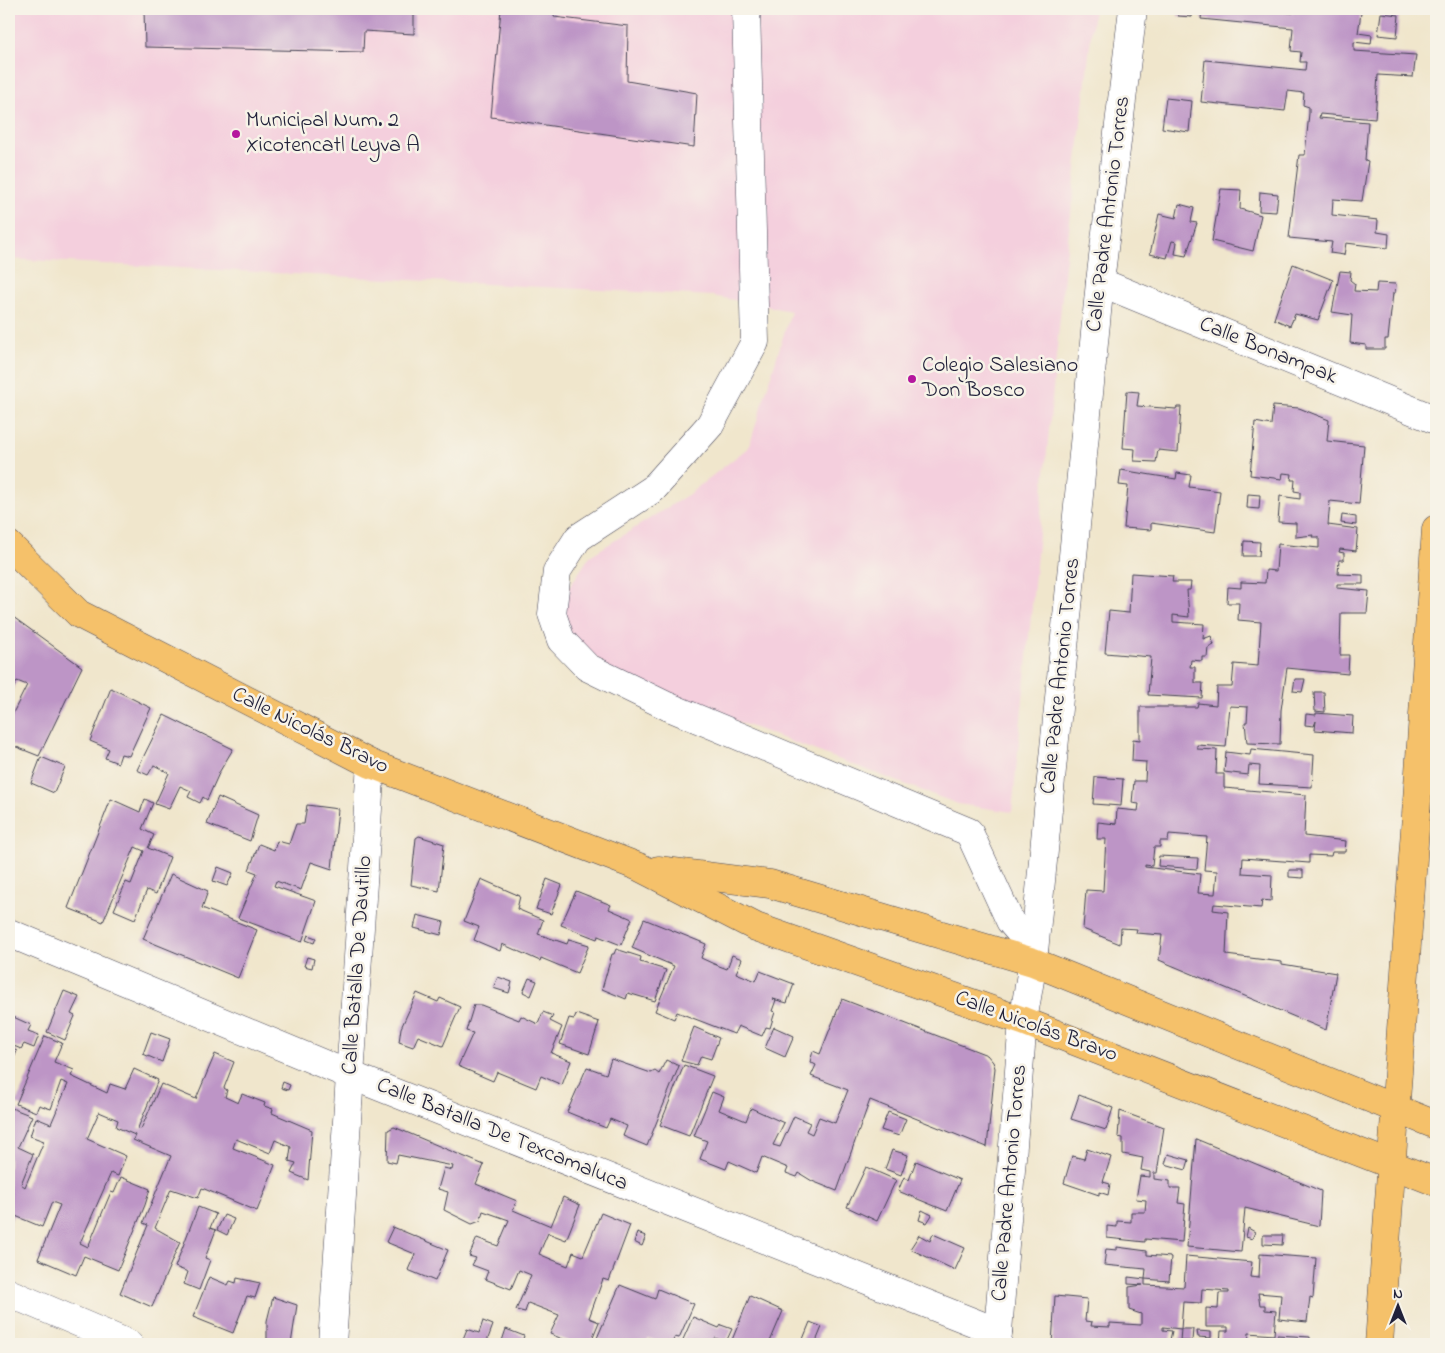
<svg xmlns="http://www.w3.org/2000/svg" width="1445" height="1353" font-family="'Indie Flower',sans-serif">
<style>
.built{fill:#f4cfdd}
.building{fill:#bd95c6;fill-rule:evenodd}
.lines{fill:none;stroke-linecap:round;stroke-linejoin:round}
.minor-casing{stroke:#413f51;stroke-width:29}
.major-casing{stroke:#413f51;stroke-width:29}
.minor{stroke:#fff;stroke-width:28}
.major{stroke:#f5c16b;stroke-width:28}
.poi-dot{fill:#b5179e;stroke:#f7f3e8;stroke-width:2}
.labels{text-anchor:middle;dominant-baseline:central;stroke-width:5;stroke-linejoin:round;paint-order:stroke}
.poi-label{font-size:22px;fill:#22223b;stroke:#f7f3e8;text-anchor:start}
.street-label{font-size:22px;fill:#22223b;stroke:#f7f3e8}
</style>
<rect width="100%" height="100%" fill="#f7f3e8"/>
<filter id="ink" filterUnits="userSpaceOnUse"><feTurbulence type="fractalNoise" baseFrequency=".02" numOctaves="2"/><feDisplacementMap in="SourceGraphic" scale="10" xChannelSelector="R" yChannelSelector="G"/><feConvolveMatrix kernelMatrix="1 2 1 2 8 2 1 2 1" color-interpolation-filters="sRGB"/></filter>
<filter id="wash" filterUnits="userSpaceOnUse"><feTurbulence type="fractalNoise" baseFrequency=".0096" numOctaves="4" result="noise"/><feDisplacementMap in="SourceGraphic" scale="20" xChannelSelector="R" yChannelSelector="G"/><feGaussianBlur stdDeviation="1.12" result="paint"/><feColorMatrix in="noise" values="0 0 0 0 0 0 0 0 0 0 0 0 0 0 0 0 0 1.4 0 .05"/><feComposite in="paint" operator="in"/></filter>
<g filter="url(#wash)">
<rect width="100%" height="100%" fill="#f0e6cc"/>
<!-- built -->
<polygon class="built" points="9,9 1094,9 1064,276 1012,812 958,804 616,676 561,626 566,592 590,556 689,494 749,447 791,311 713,296 9,259"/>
<g id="blocks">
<!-- building -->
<g class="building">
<polygon points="144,9 414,9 414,34 364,31 363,52 145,47"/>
<polygon points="501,9 555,9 554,17 628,26 627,81 697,93 694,147 491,117"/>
<polygon points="1179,9 1193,9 1192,17 1178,16"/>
<polygon points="1202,9 1278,9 1278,12 1293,13 1293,9 1356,9 1361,13 1358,33 1372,35 1371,44 1354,42 1354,51 1416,55 1413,77 1378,75 1375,119 1320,114 1319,118 1368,122 1365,160 1368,161 1362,201 1333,199 1332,215 1378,220 1377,232 1389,234 1388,248 1346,243 1344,255 1330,253 1332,242 1289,238 1299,155 1305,155 1309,113 1309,107 1303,105 1304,93 1288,91 1285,111 1201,102 1205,60 1305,70 1306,62 1300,62 1301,52 1291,51 1293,28 1201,19"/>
<polygon points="1381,13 1399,15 1397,37 1378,35"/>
<polygon points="1166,98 1192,101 1189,132 1162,128"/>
<polygon points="1221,189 1241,190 1240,209 1261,215 1253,251 1212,241"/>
<polygon points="1260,192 1278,194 1276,212 1259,211"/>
<polygon points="1179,204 1194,208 1191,222 1197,223 1186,256 1175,254 1177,242 1172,241 1167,258 1150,254 1159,214 1176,218"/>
<polygon points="1293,264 1333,280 1318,320 1295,314 1290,326 1274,319"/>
<polygon points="1340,271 1351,272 1350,280 1355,284 1354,291 1376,292 1377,283 1396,284 1395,293 1393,293 1388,339 1385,339 1385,349 1366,349 1366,345 1350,343 1352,315 1332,312"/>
<polygon points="1127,391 1139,392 1137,406 1176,409 1177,407 1181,407 1178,452 1158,450 1156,462 1134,461 1135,449 1123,448"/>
<path d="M1273,406L1299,408L1329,420L1327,441L1364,445L1359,504L1330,501L1328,525L1358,529L1356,551L1340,549L1339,552L1344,553V560H1339L1338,574L1363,575V584H1337V588L1369,591L1367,613H1341L1340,655H1349L1348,674L1287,668L1281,710L1280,744L1247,743L1245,722H1247L1248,707L1230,706L1226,747L1197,745V749L1217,750L1216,774H1224V788L1306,795L1304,836L1346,841L1345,852H1332L1331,856L1309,855V863L1243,858L1242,873L1272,875L1271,901L1262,900L1261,908L1214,904L1213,910L1228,912L1226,955L1282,962V964L1336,973L1326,1030L1159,960L1162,935L1136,933L1137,929L1121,928L1120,944L1083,929L1086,890L1103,891L1106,839H1097L1098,822L1116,824L1117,809L1138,811L1139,804L1132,803L1134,781H1145L1146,762L1132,761L1133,739L1140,740V707H1197L1198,703L1216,705L1217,687H1232L1234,664L1258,666L1261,622L1238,620L1239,603H1227L1228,587L1241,588V582L1265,583L1266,570L1276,571L1278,544L1319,548V537H1312L1313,535L1296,537V523L1278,522L1280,496L1300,499V492L1294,491L1295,480H1291L1292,474L1283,473L1282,479L1250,475L1255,422L1271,425ZM1169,834L1207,837L1204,870L1217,871L1215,894L1198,893L1200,874L1145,867V865L1152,866L1154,847H1160V841H1168Z"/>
<polygon points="1121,470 1176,479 1177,473 1191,475 1189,487 1220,491 1215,532 1151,523 1151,530 1124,528 1128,486 1119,485"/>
<polygon points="1248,494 1260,495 1259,509 1247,508"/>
<polygon points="1342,515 1356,517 1356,525 1341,523"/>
<polygon points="1244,541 1260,542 1259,556 1243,556"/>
<polygon points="1131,573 1173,576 1172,582 1191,582 1190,590 1187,590 1189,617 1173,615 1173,622 1204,624 1203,639 1211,636 1214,645 1208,648 1207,657 1202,657 1202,661 1191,660 1190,667 1195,667 1195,683 1203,683 1202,698 1148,695 1151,657 1105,653 1109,611 1129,613"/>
<polygon points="9,614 82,667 39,756 9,744 9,721 27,685 17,681 9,697"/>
<polygon points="1295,679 1305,679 1302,692 1293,691"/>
<polygon points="111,688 151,708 129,756 121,754 118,763 105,758 109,749 90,741"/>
<polygon points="1314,692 1324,692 1325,712 1315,711"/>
<polygon points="1316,713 1353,716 1352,733 1315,730 1316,721 1314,726 1305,725 1306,714 1316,715"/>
<polygon points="164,715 233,749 220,771 207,800 203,797 200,803 188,797 191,791 180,786 169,809 155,804 169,773 154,765 148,775 137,770"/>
<polygon points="1251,749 1314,755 1312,787 1259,784 1260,766 1249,765 1248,775 1224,772 1226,752 1250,755"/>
<polygon points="41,757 65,767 54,793 31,783"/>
<polygon points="1095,777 1123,779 1121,806 1093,804"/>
<polygon points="218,797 258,815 250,841 207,824"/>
<polygon points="111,799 140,812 145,799 153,803 142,829 154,835 148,848 170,857 156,894 147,890 135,919 114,910 126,882 131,884 144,851 135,847 103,922 68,908"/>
<polygon points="307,805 338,809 332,869 311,862 301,890 276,881 274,886 316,901 302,942 238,918 257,873 249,870 259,844 274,850 277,841 289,844 296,824 304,824"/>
<polygon points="419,836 444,844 439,891 411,885 416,838"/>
<polygon points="1159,856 1198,858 1197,869 1158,866"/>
<polygon points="218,867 233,873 227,886 213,881"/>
<polygon points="1289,870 1303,870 1303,878 1289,877"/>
<polygon points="171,874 208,891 202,908 257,930 238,978 143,939"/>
<polygon points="481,879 520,896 517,909 543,920 538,934 567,944 569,939 589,945 577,973 541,958 540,961 502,944 500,951 474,940 479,927 464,921"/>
<polygon points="547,879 562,885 551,914 536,909"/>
<polygon points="576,891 611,905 609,909 632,919 621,945 598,936 597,939 561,925"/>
<polygon points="417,915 444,922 441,935 414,928"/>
<polygon points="644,919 706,944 701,958 714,964 727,969 732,955 742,959 736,973 756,981 760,971 794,984 787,1003 773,999 776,1000 772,1011 775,1012 770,1028 766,1027 762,1036 738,1026 734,1034 677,1012 674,1019 655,1011 674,966 632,948"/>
<polygon points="308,935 316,938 314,943 306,940"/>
<polygon points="616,949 641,957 640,962 666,970 655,1001 628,993 626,999 602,989 612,954 614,954"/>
<polygon points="307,957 314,959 312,968 304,966"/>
<polygon points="498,977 512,982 509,993 493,988"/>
<polygon points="529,978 537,981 531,996 523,992"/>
<polygon points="64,991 79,997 71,1014 75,1016 65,1040 47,1032"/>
<polygon points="417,993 438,1002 440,998 460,1007 443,1046 418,1036 413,1047 399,1042 401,1028"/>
<polygon points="842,999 987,1055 993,1062 995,1068 987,1147 870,1100 837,1191 812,1181 799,1173 797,1177 786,1173 788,1168 762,1157 756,1173 729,1161 726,1169 700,1159 707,1141 694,1136 712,1092 724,1097 719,1110 746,1121 751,1108 784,1123 773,1145 780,1147 794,1116 810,1123 806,1131 812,1134 819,1117 835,1123 848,1090 811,1076 816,1065 810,1062 813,1051 820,1054"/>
<polygon points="474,1005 481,1005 519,1020 521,1016 538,1024 543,1012 553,1016 550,1021 562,1027 551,1053 571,1061 562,1085 541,1076 536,1088 497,1072 493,1081 458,1066 473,1033 466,1031"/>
<polygon points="576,1014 599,1022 589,1054 560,1044 569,1018 574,1019"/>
<polygon points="9,1015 31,1025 28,1031 39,1035 34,1048 24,1044 21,1049 9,1044"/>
<polygon points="694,1027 719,1038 711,1059 701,1056 697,1065 681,1061"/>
<polygon points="774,1027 794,1036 785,1057 765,1048"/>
<polygon points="151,1032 170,1039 162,1062 143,1054"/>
<polygon points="45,1036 62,1043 54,1062 74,1070 71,1076 107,1093 110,1084 125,1089 134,1069 158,1080 138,1128 141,1129 161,1084 196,1099 215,1054 234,1062 224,1088 227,1090 225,1097 238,1103 242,1094 265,1103 264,1106 273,1109 272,1113 312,1130 308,1180 291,1173 296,1163 289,1161 291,1147 275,1140 270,1153 236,1139 233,1148 275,1165 257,1211 202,1188 198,1198 171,1189 155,1228 180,1242 152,1307 120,1293 148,1225 143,1223 171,1156 133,1140 135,1135 116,1127 118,1120 99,1112 87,1139 126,1156 118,1176 111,1173 80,1243 88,1247 111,1192 114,1193 121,1177 150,1189 145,1205 118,1270 84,1256 76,1275 38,1259 60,1205 52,1202 42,1227 13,1215 9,1225 9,1107 32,1116 18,1147 33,1154 21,1184 25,1187 44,1141 30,1136 36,1118 51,1124 68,1084 61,1081 51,1109 39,1105 36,1112 16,1104"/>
<polygon points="9,1047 17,1051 9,1070"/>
<polygon points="611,1059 651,1073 655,1071 659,1074 666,1060 679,1066 647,1146 623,1136 627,1126 610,1119 606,1128 567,1112 587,1067 606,1074"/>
<polygon points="684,1065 713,1076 689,1136 660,1125"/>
<polygon points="283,1082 290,1085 288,1090 281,1088"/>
<polygon points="1079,1095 1113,1108 1106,1130 1071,1119"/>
<polygon points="1120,1111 1164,1127 1157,1173 1154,1173 1154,1179 1170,1181 1170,1188 1180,1188 1178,1203 1185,1204 1182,1242 1145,1239 1145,1242 1107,1238 1107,1226 1117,1227 1117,1221 1131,1222 1131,1212 1145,1212 1146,1200 1136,1199 1140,1176 1150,1177 1150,1172 1141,1170 1143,1158 1123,1154 1123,1138 1118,1137"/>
<polygon points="888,1112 906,1119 899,1136 881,1130"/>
<polygon points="394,1127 484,1165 476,1184 517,1201 513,1210 551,1226 563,1197 580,1205 566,1240 548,1233 539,1254 553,1260 568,1266 573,1252 583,1256 601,1213 630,1225 609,1281 603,1279 589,1318 599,1322 590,1344 575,1344 550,1334 559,1315 528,1303 525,1312 516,1310 531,1275 519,1270 511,1289 485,1279 488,1271 472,1265 476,1258 469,1256 477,1238 498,1246 509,1220 483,1211 480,1221 472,1224 444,1210 448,1192 438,1189 444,1168 452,1170 453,1166 398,1155 396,1163 387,1161 388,1130"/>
<polygon points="1196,1139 1321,1191 1319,1226 1245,1208 1241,1252 1187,1247"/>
<polygon points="1087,1149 1111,1157 1103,1182 1110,1184 1108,1195 1099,1192 1099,1195 1064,1183 1072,1156 1084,1159"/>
<polygon points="892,1150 908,1155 901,1175 885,1169"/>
<polygon points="1168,1154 1189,1160 1186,1170 1165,1164"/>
<polygon points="916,1161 960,1180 947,1211 898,1191 904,1177 909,1180"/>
<polygon points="866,1167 896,1180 877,1221 847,1207"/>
<polygon points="198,1207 216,1214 210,1228 216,1230 205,1258 210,1260 199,1290 184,1284 188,1272 175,1267"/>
<polygon points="922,1210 932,1215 927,1223 919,1220"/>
<polygon points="224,1215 234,1219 227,1235 217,1230"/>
<polygon points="393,1227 448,1250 435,1281 408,1270 415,1254 386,1242"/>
<polygon points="1248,1228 1255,1232 1252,1239 1246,1237"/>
<polygon points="637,1233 646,1236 642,1246 634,1242"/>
<polygon points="933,1234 965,1248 955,1270 910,1249 919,1235 930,1241"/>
<polygon points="1263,1235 1283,1235 1282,1245 1263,1244"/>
<polygon points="1117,1247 1147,1251 1147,1255 1171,1257 1169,1281 1145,1279 1146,1269 1104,1265 1106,1249 1117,1250"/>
<polygon points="1260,1254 1316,1258 1313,1298 1310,1297 1307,1322 1279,1319 1281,1295 1258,1293 1260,1305 1265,1305 1265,1310 1276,1311 1274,1335 1249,1333 1248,1344 1220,1344 1221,1331 1228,1331 1228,1327 1206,1327 1206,1308 1218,1309 1219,1293 1229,1293 1229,1291 1202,1289 1201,1303 1183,1302 1181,1329 1163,1327 1163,1330 1172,1331 1169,1344 1052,1344 1055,1296 1087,1299 1085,1321 1092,1322 1091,1326 1110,1327 1110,1323 1141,1325 1141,1314 1129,1310 1129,1287 1143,1285 1128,1284 1128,1277 1145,1279 1145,1285 1184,1287 1186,1256 1252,1262 1250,1277 1259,1278"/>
<polygon points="209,1277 228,1285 230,1281 236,1283 237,1278 260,1283 255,1298 247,1296 233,1333 193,1317"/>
<polygon points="620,1285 655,1299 658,1289 694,1304 679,1338 675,1337 671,1344 664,1344 648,1338 646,1344 611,1344 597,1338"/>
<polygon points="750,1296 783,1311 769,1344 742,1344 732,1340"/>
<polygon points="273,1297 297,1305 291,1344 267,1344 267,1321"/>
<polygon points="693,1317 719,1328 721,1325 732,1329 726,1342 715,1338 713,1344 681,1344"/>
<polygon points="483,1321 493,1325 486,1344 461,1344 467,1329 479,1333"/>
<polygon points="810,1322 822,1327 815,1344 801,1344"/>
<polygon points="506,1329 524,1336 522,1341 531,1344 501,1344"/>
<polygon points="1181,1329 1193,1329 1192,1341 1180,1341"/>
<polygon points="1197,1331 1211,1332 1211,1338 1198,1337"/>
<polygon points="1277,1335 1310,1337 1310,1344 1276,1344"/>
</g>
</g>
</g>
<g filter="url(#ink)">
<use href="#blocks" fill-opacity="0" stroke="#413f51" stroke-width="1"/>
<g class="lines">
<defs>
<g id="minor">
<polyline points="746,9 755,342 710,425 653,489 578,538 557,571 552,614 561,640 587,667 667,706 969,832 1010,921 1034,949"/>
<polyline points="1100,282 1436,420"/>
<polyline points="9,933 350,1075 998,1332"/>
<polyline points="9,1293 129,1344"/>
<polyline points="332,1344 371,764"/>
<polyline points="997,1344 1023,1021 1033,962 1100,282 1133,9"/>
</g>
<g id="major">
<polyline points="9,545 79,614 371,764 639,867 756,927 1023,1021 1436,1182"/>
<polyline points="658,870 770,884 1033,962 1436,1125"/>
<polyline points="1379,1344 1436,529"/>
</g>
</defs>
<!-- minor casing -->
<use href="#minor" class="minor-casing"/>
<!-- major casing -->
<use href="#major" class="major-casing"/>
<!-- minor -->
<use href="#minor" class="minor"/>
<!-- major -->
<use href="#major" class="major"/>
</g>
</g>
<!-- markers -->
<g class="poi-dot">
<circle cx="236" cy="134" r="5"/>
<circle cx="912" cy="379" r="5"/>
</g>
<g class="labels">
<!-- poi labels -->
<g class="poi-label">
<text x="246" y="121">Municipal Num. 2<tspan x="246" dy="25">Xicotencatl Leyva A</tspan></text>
<text x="922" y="366">Colegio Salesiano<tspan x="922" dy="25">Don Bosco</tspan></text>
</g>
<!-- street labels -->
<g class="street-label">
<text transform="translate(1109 214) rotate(-83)">Calle Padre Antonio Torres</text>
<text transform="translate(1268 351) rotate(22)">Calle Bonampak</text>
<text transform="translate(1061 676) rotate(-84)">Calle Padre Antonio Torres</text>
<text transform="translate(310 731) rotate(26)">Calle Nicolás Bravo</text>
<text transform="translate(358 965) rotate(-86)">Calle Batalla De Dautillo</text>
<text transform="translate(1036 1027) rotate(20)">Calle Nicolás Bravo</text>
<text transform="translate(502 1135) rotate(22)">Calle Batalla De Texcamaluca</text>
<text transform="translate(1010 1183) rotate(-85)">Calle Padre Antonio Torres</text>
</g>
</g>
<!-- margin -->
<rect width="1445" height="1353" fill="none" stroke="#f7f3e8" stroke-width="30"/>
<!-- north arrow -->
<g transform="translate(1398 1306)" stroke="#f7f3e8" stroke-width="4" paint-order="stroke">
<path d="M0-4L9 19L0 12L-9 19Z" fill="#22223b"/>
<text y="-8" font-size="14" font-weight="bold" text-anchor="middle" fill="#22223b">N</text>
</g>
</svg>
